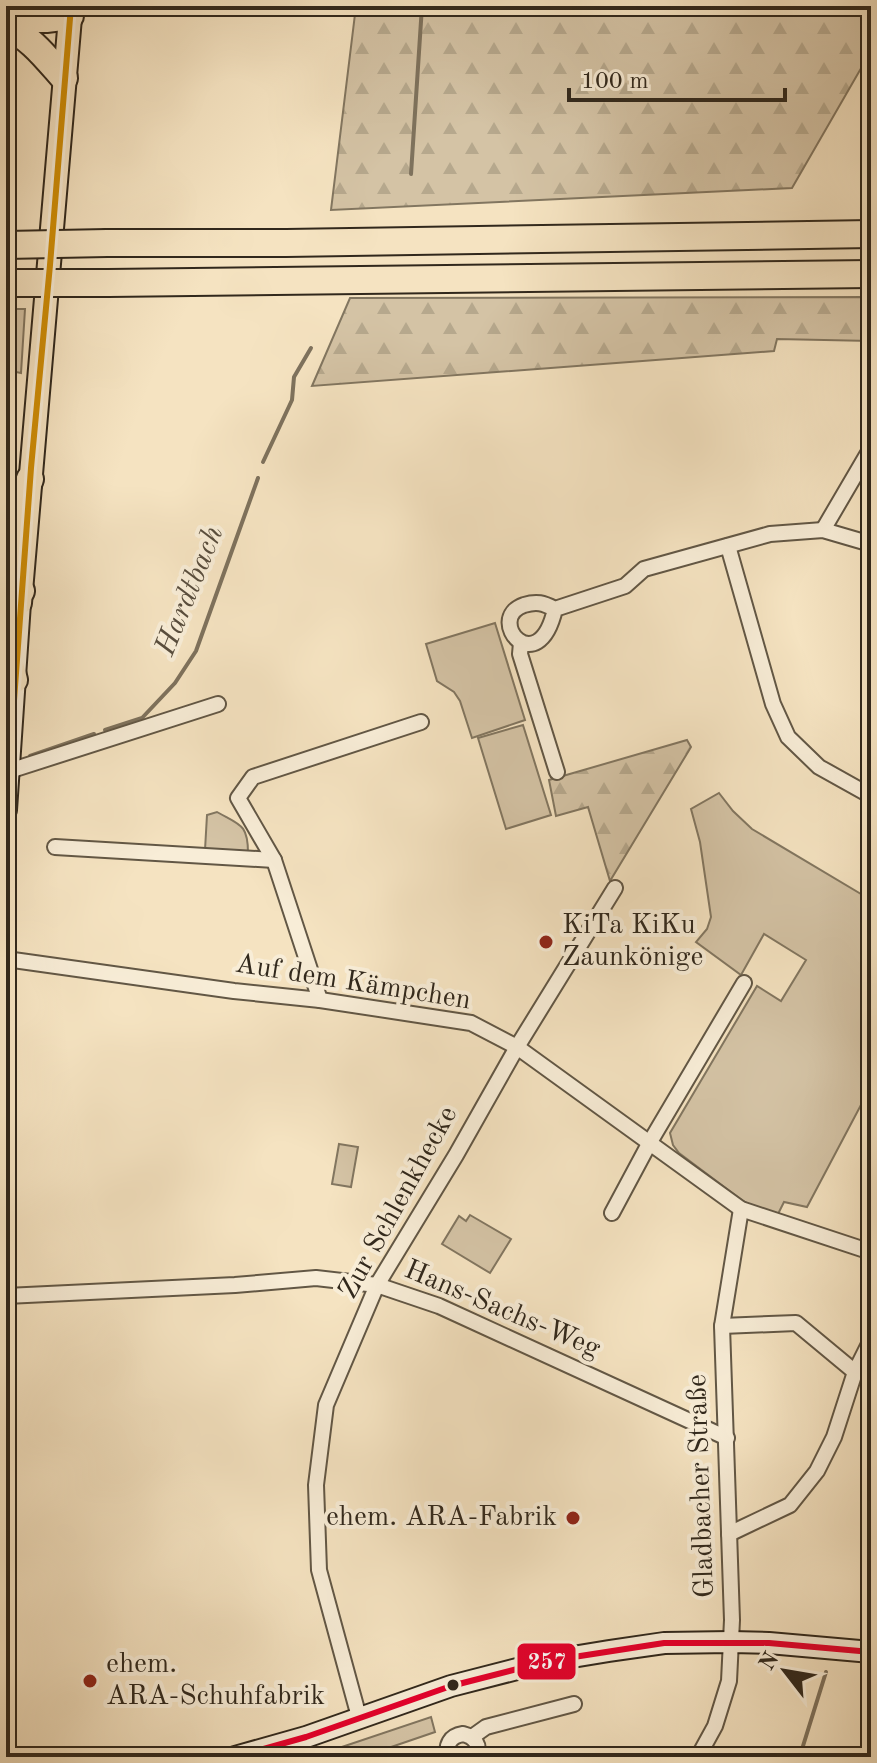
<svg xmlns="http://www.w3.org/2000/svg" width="877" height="1763" font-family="'Old Standard TT',serif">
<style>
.green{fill:#d4c3a5;stroke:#827660;stroke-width:2}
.forest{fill:url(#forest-firs);stroke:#827660;stroke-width:2}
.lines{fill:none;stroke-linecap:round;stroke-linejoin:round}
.stream{stroke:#7e725d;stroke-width:4}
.minor-casing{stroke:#625745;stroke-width:18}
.secondary-casing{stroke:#31281c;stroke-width:24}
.primary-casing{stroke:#31281c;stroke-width:26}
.motorway-casing{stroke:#31281c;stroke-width:30}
.minor{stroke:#f8edd7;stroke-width:14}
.secondary{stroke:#f8edd7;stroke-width:20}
.primary{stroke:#f5e3c1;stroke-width:22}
.motorway{stroke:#f5e3c1;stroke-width:26}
.motorway-bridge-casing{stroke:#31281c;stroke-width:30;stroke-linecap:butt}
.motorway-bridge{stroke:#f5e3c1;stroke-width:26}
.bus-1-casing{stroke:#f8edd7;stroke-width:12}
.bus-2-casing{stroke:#f8edd7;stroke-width:12}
.bus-1{stroke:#e4002b;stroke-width:6}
.bus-2{stroke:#cf8d06;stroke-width:6}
.poi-dot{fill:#8f2418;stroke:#f8edd7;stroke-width:3}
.bus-dot{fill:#31281c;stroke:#f8edd7;stroke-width:3}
.labels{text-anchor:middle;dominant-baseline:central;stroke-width:8;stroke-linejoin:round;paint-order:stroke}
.poi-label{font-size:28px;fill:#31281c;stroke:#f8edd7;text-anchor:start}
.street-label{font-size:28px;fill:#31281c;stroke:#f8edd7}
.water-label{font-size:30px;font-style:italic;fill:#584d3d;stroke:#f8edd7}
.line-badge{stroke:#f8edd7;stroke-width:3}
.badge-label{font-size:22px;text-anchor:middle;font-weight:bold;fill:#fff}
</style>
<defs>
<pattern id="forest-firs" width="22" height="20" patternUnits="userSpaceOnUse" patternTransform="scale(2)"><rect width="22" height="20" fill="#d4c3a5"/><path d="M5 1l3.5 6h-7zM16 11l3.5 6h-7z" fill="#b6a88d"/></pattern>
</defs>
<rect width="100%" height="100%" fill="#f5e3c1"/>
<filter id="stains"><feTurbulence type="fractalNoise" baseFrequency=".0025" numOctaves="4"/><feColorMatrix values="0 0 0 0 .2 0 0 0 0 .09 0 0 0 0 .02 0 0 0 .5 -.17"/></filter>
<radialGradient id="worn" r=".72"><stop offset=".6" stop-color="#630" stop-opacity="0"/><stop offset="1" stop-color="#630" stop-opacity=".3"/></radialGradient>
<!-- green -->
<g class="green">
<polygon points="495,623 525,720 472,738 460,701 454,692 437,681 426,644"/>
<polygon points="523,725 551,815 506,829 478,738"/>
<polygon points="719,793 733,811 752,829 871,900 871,1086 807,1207 784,1202 778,1214 747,1204 679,1153 673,1145 670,1133 757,986 781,1001 806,960 764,934 741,975 696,942 707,929 711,917 700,842 691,809"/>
<path d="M217,812C240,825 248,824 248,853L205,850L207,815Z"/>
<polygon points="339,1144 358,1147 351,1187 332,1184"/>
<polygon points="470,1215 511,1239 490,1273 442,1244 459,1216 466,1221"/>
<polygon points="431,1717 435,1732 362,1757 312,1757"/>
</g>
<!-- forest -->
<g class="forest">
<polygon points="356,6 871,6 871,51 792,188 331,210"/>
<polygon points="871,297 871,341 777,339 774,351 312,386 350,298"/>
<polygon points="6,309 25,309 21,373 6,370"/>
<polygon points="687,740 691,747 610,881 588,807 556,816 549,780"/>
</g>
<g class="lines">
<!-- stream -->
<g class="stream">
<polyline points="411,174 422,6"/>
<polyline points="263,462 292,400 294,377 311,348"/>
<polyline points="105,730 142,718 175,683 196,651 258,478"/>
<polyline points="30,756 94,734"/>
<polyline points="865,1627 871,1621"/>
<polyline points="803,1746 826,1672"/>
</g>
<defs>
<g id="minor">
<polyline points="823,530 871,448"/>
<polyline points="728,546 773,704 788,737 819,767 871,796"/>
<path d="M555,609C538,683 484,619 524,605C537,601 543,603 555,609L625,586L644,569L770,534L823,530L871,544"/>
<polyline points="521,643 520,654 557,772"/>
<polyline points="9,771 218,704"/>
<polyline points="55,847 274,860"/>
<polyline points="6,959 234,991 320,1000 471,1023 517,1047 741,1209 871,1252"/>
<polyline points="320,1000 274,860 238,798 253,777 421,722"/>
<polyline points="612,1213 650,1142 744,983"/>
<polyline points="6,1296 235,1285 316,1278 377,1285 439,1306 727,1438"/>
<polyline points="722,1326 796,1323 855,1372"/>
<polyline points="729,1534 790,1505 817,1471 834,1437 855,1372 871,1340"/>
<polyline points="359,1717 319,1570 316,1485 326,1405 377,1285 456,1155 517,1047 615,888"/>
<polyline points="472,1737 486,1727 574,1704"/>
<path d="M449,1757C445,1745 450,1736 463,1734C475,1737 481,1745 476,1757"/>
<polyline points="698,1757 715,1726 729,1681 732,1620 722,1326 741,1209"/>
</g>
<g id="secondary">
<polyline points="6,810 20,603"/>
<polyline points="235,1757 306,1737 451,1686 548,1661 609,1651 664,1643 731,1642 769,1643 871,1652"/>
</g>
<polyline id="primary" points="20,603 71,6"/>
<g id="motorway">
<polyline points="6,19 46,19 70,16"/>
<path d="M6,27C30,36 47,59 64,78"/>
<polyline points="107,243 286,243 871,234"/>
<polyline points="108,283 871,274"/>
<polyline points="6,541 30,479"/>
<polyline points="6,590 21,591"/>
<polyline points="6,649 14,680"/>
</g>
</defs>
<!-- minor casing -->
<use href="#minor" class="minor-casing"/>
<!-- secondary casing -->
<use href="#secondary" class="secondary-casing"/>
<!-- primary casing -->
<use href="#primary" class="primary-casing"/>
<!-- motorway casing -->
<use href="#motorway" class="motorway-casing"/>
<!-- minor -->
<use href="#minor" class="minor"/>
<!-- secondary -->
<use href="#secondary" class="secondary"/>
<!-- primary -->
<use href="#primary" class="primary"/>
<!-- motorway -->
<use href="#motorway" class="motorway"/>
<defs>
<g id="motorway-bridge">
<polyline points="6,245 107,243"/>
<polyline points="6,283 108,283"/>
</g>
</defs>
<!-- motorway-bridge casing -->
<use href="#motorway-bridge" class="motorway-bridge-casing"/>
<!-- motorway-bridge -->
<use href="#motorway-bridge" class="motorway-bridge"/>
<defs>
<polyline id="bus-1" points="235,1757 306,1737 451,1686 548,1661 664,1643 769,1643 871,1652"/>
<polyline id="bus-2" points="6,810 31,468 50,265 71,6"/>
</defs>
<!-- bus-1 casing -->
<use href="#bus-1" class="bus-1-casing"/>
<!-- bus-2 casing -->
<use href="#bus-2" class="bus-2-casing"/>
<!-- bus-1 -->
<use href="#bus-1" class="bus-1"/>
<!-- bus-2 -->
<use href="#bus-2" class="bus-2"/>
</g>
<!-- markers -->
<g class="poi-dot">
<circle cx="546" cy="942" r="8"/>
<circle cx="573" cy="1518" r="8"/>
<circle cx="90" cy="1681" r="8"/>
</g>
<circle class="bus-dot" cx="453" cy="1685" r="7"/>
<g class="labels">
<!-- poi labels -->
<g class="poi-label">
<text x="562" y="926">KiTa KiKu<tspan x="562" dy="32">Zaunkönige</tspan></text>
<text x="557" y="1518" text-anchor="end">ehem. ARA-Fabrik</text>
<text x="106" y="1665">ehem.<tspan x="106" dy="32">ARA-Schuhfabrik</tspan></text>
</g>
<!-- street labels -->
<g class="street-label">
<text transform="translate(353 983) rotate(9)">Auf dem Kämpchen</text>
<text transform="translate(399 1203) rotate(-61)">Zur Schlenkhecke</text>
<text transform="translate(502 1310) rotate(23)">Hans-Sachs-Weg</text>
<text transform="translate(702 1486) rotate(-92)">Gladbacher Straße</text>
</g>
<!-- water labels -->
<g class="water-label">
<text transform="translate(190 591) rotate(-68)">Hardtbach</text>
</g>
</g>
<rect class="line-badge" x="516" y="1642" width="61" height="39" rx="8" fill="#e4002b"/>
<g class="badge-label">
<text x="547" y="1669">257</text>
</g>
<!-- margin -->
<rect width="877" height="1763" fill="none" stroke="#f5e3c1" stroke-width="32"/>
<rect x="8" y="8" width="861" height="1747" fill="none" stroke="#31281c" stroke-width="4"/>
<rect x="16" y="16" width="845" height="1731" fill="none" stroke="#31281c" stroke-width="2"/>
<!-- north arrow -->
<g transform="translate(785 1671) rotate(301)" stroke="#f8edd7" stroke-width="6" paint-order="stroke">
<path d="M0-6L14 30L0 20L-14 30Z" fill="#31281c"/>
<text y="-12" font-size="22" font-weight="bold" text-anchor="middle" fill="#31281c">N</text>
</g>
<!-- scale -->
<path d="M569 88v12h216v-12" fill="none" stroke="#31281c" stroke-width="4"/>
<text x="581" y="88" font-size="24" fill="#31281c" stroke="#f8edd7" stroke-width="6" paint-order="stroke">100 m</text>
<rect width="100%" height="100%" filter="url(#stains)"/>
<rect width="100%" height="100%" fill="url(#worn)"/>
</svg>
